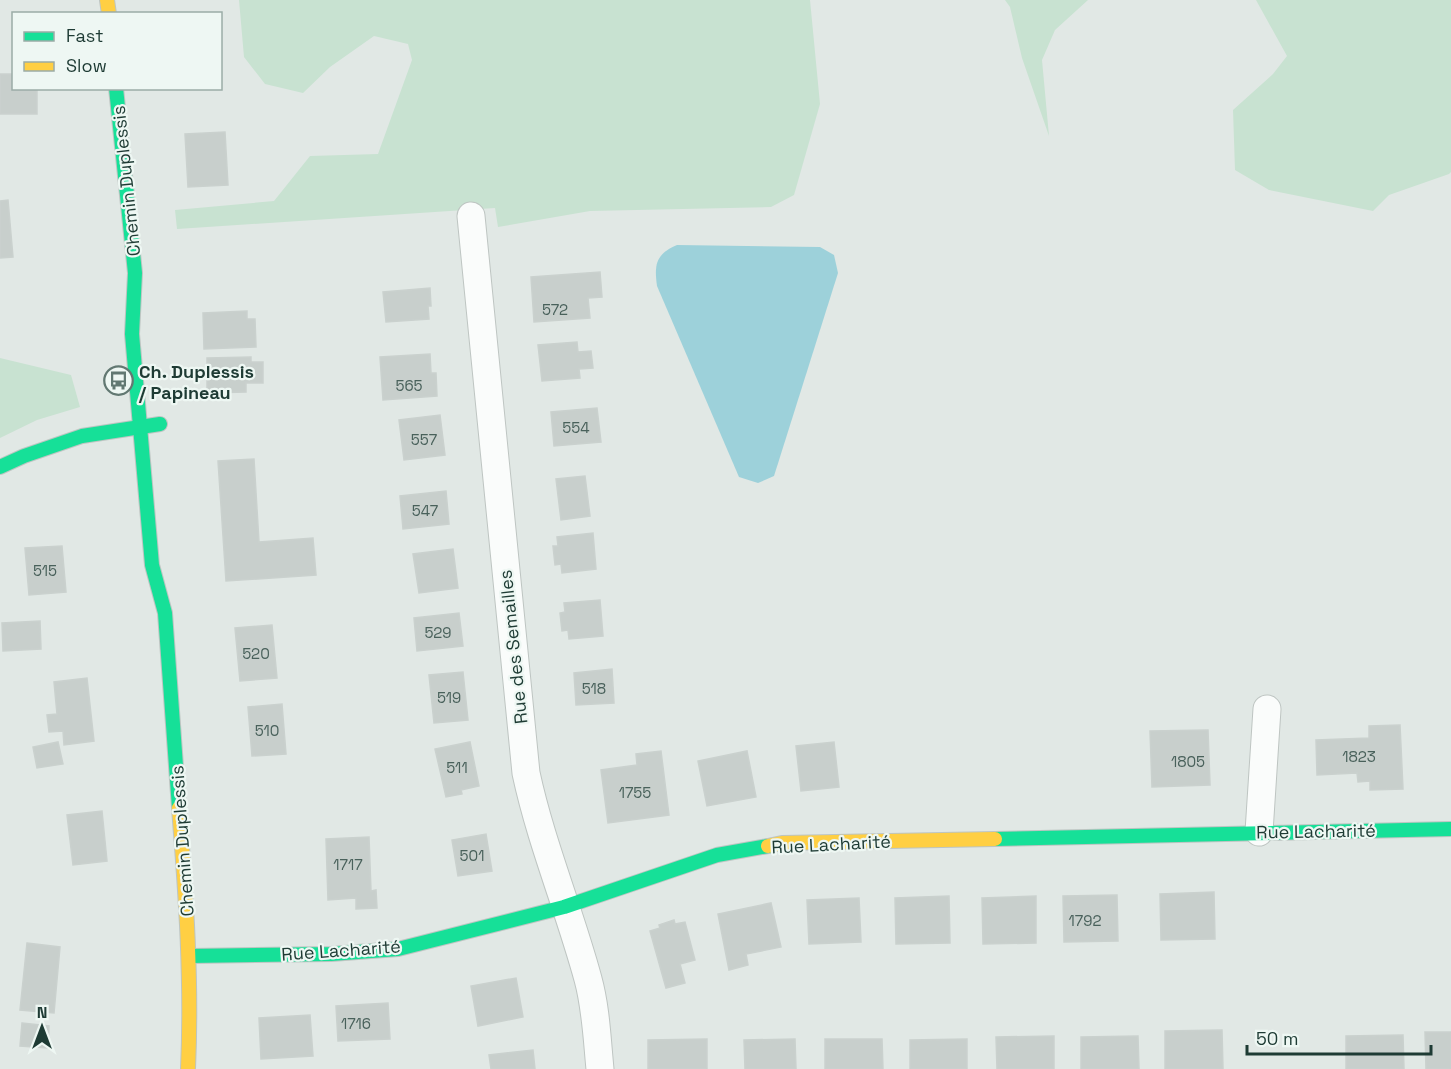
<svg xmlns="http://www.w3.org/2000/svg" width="1451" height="1069" font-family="'Space Grotesk',sans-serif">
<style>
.green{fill:#c8e2d1}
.water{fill:#9dd1da}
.building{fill:#c8cfcc;stroke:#cad1ce;stroke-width:1.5}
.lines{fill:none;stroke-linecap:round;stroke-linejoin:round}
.street-casing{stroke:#bec5c2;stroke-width:29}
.fast-casing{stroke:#bdc5c2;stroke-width:16}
.slow-casing{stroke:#bdc5c2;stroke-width:16}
.street{stroke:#fafcfb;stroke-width:27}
.fast{stroke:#16e098;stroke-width:14}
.slow{stroke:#ffcf43;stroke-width:14}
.labels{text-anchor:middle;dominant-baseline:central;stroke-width:4.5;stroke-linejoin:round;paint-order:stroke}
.number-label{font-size:15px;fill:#49615b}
.street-label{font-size:18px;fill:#1e3b34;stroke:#eef7f3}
.poi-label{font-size:18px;font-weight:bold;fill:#1e3b34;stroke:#eef7f3;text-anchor:start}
</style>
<rect width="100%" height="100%" fill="#e1e8e5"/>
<!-- green -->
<g class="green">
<polygon points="239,0 810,0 820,104 794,195 771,207 590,211 498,227 495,208 177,229 175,210 274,201 310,156 378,154 412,60 408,44 374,36 330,67 303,93 265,84 244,57"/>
<polygon points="1005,0 1088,0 1055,30 1042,60 1049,136 1022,58 1010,7"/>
<polygon points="1256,0 1451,0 1451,172 1449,174 1389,195 1373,211 1269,190 1235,170 1233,110 1273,74 1287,56"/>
<polygon points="0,358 71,375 80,407 37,420 0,438"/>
</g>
<!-- water -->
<path class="water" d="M677,245L820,247L834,255L838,273L774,476L758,483L739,477L657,286C654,264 656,254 677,245Z"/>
<!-- building -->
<g class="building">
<polygon points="0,74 14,74 14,88 37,88 37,114 0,114"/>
<polygon points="225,132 228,185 188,187 185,134"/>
<polygon points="8,200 13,257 0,258 0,201"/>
<polygon points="600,272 602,297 588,298 590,318 534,322 531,277"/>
<polygon points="430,288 431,306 428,306 429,319 386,322 383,292"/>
<polygon points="247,311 247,319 255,319 256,347 204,349 203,313"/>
<polygon points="577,342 578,352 591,351 593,368 579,369 580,378 542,381 538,345"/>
<polygon points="430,354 431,373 436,373 437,396 383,400 380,357"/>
<polygon points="251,357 251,362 263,362 263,383 246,383 246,392 207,393 207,358"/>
<polygon points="597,408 601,442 554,446 551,412"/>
<polygon points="440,415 445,455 404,460 399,420"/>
<polygon points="254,459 259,542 313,538 316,575 226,581 218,461"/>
<polygon points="585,476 590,516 561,520 556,479"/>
<polygon points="446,491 449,524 403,529 400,496"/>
<polygon points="593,533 596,569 562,573 561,564 555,565 553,546 558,546 557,537"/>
<polygon points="62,546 66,592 29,595 25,548"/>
<polygon points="453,549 458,588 419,593 413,554"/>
<polygon points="600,600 603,636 569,639 568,630 562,631 560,613 565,612 564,603"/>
<polygon points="459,613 463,646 417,651 414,618"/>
<polygon points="40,621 41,649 3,651 2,623"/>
<polygon points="272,625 277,678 240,681 235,628"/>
<polygon points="612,669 614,703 576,705 574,673"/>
<polygon points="463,672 468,720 434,723 429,675"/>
<polygon points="87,678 94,741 64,745 63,731 49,732 47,715 57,714 54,682"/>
<polygon points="282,704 286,754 252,756 248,707"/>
<polygon points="1400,725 1403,789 1370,790 1370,781 1358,782 1357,773 1317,775 1316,740 1369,738 1369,726"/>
<polygon points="1208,730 1210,785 1152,787 1150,731"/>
<polygon points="58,742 63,764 37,768 33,747"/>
<polygon points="470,742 479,786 461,790 462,794 446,797 435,749"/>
<polygon points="834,742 839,787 801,791 796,746"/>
<polygon points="661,751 669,815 608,823 601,770 637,765 636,754"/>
<polygon points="747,751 756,797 707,806 698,761"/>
<polygon points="102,811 107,861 73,865 67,815"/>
<polygon points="486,834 492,871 458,876 452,840"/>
<polygon points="369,837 371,891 376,890 377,908 356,909 356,898 328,900 326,839"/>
<polygon points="1214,892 1215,939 1161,940 1160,894"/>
<polygon points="1117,895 1118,941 1064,942 1063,896"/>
<polygon points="949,896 950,943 896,944 895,898"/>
<polygon points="1036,896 1036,943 983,944 982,898"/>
<polygon points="859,898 861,942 809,944 807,900"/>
<polygon points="771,903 781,947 746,954 748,965 729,970 718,914"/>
<polygon points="674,920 675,924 685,922 695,960 680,964 685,983 666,988 650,931 660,928 659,925"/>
<polygon points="27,943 60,947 54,1013 20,1010"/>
<polygon points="516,978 523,1017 478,1026 471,986"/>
<polygon points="388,1003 390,1039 338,1041 336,1006"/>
<polygon points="310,1015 313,1056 261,1059 259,1018"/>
<polygon points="22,1023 49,1026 48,1048 20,1046"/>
<polygon points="1222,1030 1223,1069 1165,1069 1165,1031"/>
<polygon points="1425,1032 1451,1032 1451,1069 1426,1069"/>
<polygon points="1403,1035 1404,1069 1346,1069 1346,1036"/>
<polygon points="1054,1036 1054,1069 997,1069 996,1037"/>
<polygon points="1138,1036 1139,1069 1081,1069 1081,1037"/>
<polygon points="707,1039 707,1069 648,1069 648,1040"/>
<polygon points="795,1039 796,1069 745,1069 744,1040"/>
<polygon points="825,1039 882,1039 883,1069 825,1069"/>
<polygon points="967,1039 967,1069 910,1069 910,1040"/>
<polygon points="533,1050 535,1069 491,1069 489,1055"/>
</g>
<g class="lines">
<defs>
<g id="street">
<path d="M471,216L526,773C541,843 569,909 588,979C596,1008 597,1039 600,1069"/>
<polyline points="1259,832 1267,709"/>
</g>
<g id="fast">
<polyline points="116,88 135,273 132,334 152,565 165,613 179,808"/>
<polyline points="0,467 24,456 82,436 160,424"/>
<polyline points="995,839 1451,829"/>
<polyline points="189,956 331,954 398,949 564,907 717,855 768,846"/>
</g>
<g id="slow">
<polyline points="107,0 109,14"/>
<path d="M179,808C186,895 192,982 188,1069"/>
<polyline points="768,846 782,843 995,839"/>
</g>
</defs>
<!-- street casing -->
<use href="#street" class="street-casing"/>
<!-- fast casing -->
<use href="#fast" class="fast-casing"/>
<!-- slow casing -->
<use href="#slow" class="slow-casing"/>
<!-- street -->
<use href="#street" class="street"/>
<!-- fast -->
<use href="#fast" class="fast"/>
<!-- slow -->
<use href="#slow" class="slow"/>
</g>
<!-- icons -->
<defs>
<symbol id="bus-ring" viewBox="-11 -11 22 22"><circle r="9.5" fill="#eef7f3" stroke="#627872" stroke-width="1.5"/><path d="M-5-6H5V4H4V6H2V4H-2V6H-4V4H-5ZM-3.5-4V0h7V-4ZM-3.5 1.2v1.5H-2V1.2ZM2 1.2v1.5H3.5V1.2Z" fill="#627872"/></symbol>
</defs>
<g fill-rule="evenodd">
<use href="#bus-ring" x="102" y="364" width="33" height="33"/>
</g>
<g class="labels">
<!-- number labels -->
<g class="number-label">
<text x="555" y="309">572</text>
<text x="409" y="385">565</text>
<text x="576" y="427">554</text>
<text x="424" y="439">557</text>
<text x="425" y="510">547</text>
<text x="45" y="570">515</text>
<text x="438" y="632">529</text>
<text x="256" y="653">520</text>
<text x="594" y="688">518</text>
<text x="449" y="697">519</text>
<text x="267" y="730">510</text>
<text x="1359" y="756">1823</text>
<text x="1188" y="761">1805</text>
<text x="457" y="767">511</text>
<text x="635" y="792">1755</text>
<text x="472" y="855">501</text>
<text x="348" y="864">1717</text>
<text x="1085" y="920">1792</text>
<text x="356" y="1023">1716</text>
</g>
<!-- street labels -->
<g class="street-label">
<text transform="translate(126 181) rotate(-96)">Chemin Duplessis</text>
<text transform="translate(513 647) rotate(-96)">Rue des Semailles</text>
<text transform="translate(1316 831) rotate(-1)">Rue Lacharité</text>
<text transform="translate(182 841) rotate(-94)">Chemin Duplessis</text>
<text transform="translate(831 844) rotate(-3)">Rue Lacharité</text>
<text transform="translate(341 950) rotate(-4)">Rue Lacharité</text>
</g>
<!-- poi labels -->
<g class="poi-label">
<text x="139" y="371">Ch. Duplessis<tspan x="139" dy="21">/ Papineau</tspan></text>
</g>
</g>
<!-- legend -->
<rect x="12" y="12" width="210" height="78" fill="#eef7f3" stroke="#9baca7" stroke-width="1.5"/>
<rect x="24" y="32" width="30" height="9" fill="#16e098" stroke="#9baca7" stroke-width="1.5"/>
<text x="66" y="42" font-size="18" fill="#1e3b34">Fast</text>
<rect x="24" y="62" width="30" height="9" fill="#ffcf43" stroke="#9baca7" stroke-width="1.5"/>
<text x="66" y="72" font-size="18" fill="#1e3b34">Slow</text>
<!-- north arrow -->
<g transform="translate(42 1027)" stroke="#eef7f3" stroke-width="4.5" paint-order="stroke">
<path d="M0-4.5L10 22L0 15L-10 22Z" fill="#1e3b34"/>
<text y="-9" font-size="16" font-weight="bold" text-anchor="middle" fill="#1e3b34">N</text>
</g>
<!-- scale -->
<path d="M1247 1045v9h184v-9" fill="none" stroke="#1e3b34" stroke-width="3"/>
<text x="1256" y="1045" font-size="18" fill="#1e3b34" stroke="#eef7f3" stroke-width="4.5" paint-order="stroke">50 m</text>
</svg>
